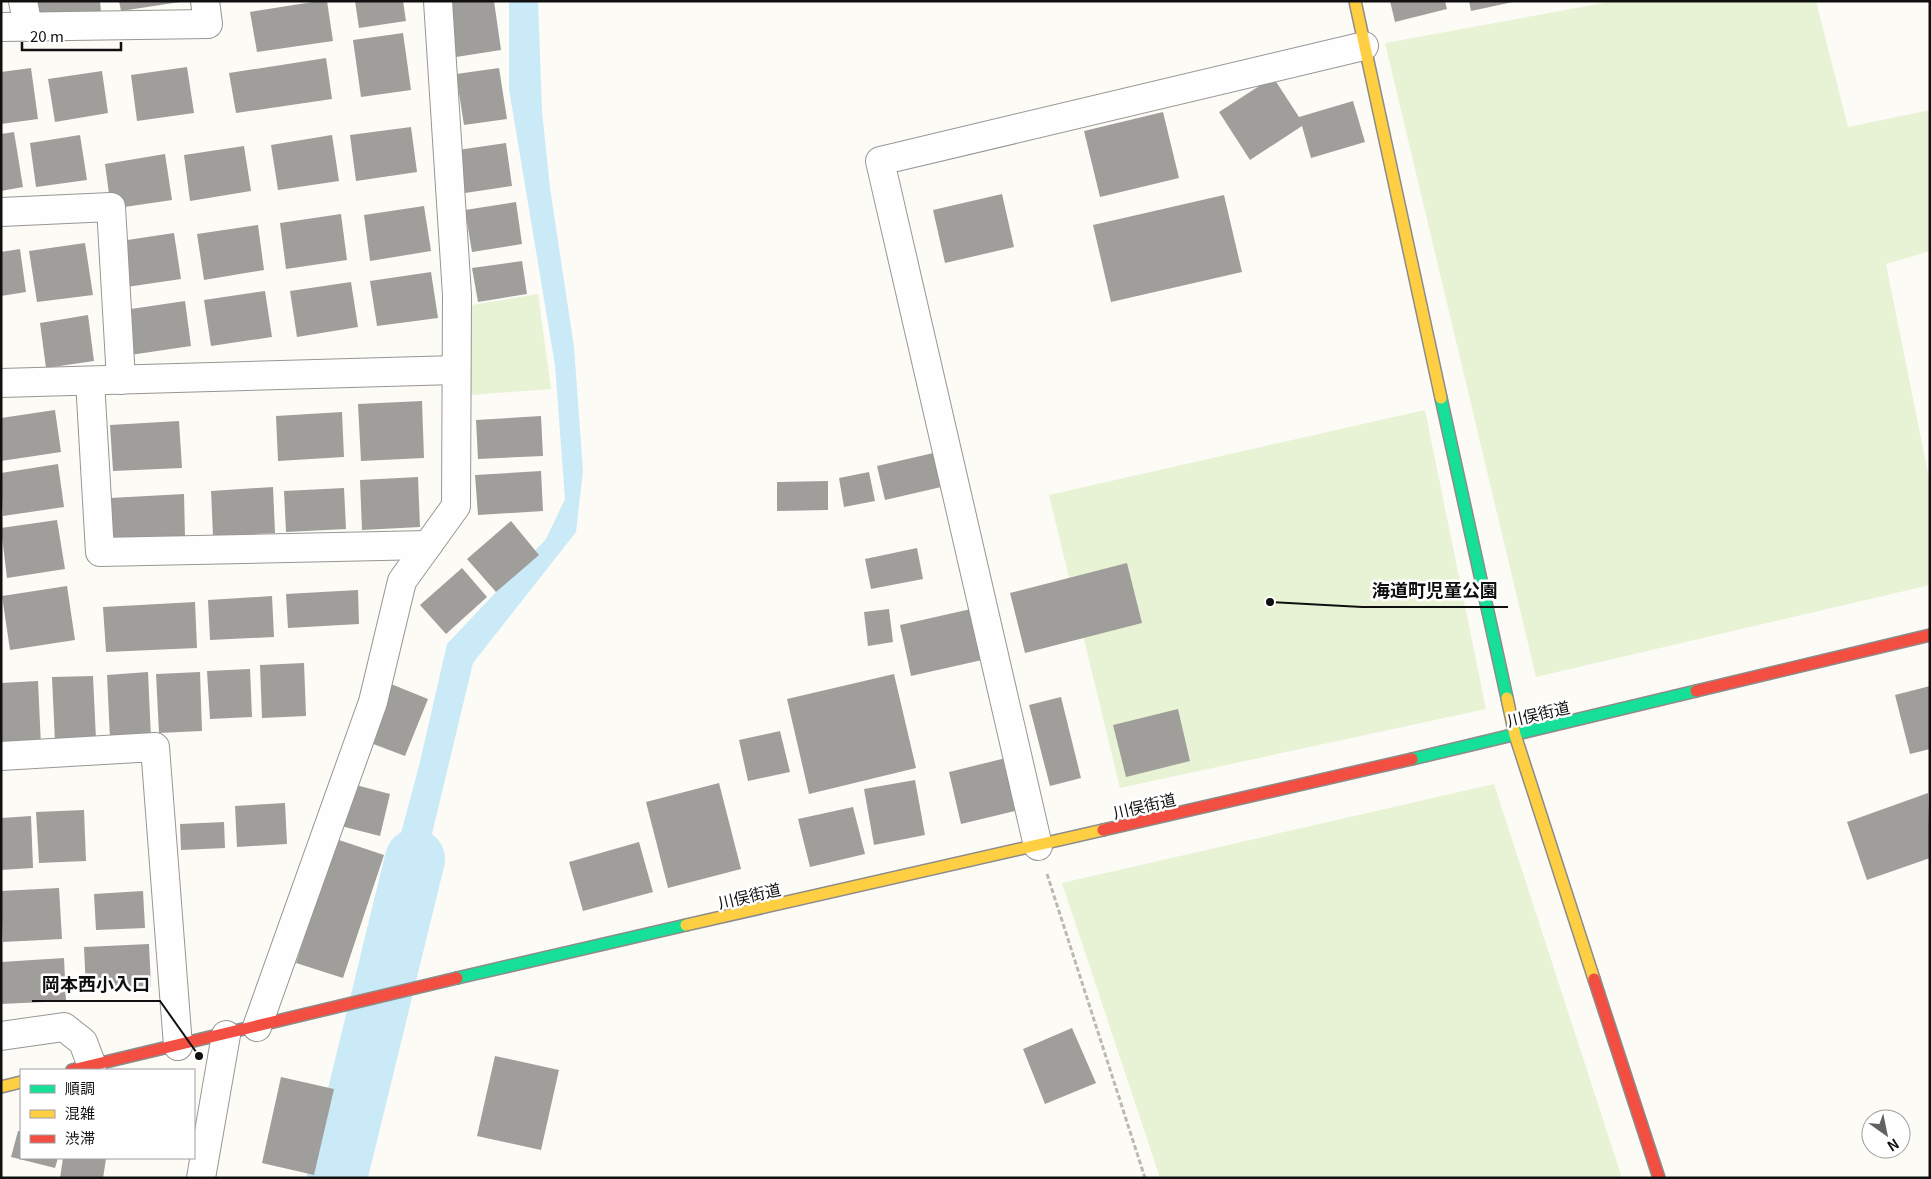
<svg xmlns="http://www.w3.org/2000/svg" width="1931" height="1179" font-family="Georgia,'Noto Sans JP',serif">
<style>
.green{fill:#e8f3d5}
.water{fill:#caeaf7}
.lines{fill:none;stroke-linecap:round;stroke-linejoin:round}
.river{stroke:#caeaf7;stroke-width:60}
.building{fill:#a09e9b}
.street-casing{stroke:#969694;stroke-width:30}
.fast-casing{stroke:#8d8c8a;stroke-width:14}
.slow-casing{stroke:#8d8c8a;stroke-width:14}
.jam-casing{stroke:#8d8c8a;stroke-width:14}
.path{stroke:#b9b9b8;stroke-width:3;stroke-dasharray:5 2.5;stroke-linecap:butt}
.street{stroke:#fffefe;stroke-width:28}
.fast{stroke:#16e098;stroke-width:11}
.slow{stroke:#ffcf43;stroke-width:11}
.jam{stroke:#f24e42;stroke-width:11}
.labels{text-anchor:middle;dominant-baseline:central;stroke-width:5;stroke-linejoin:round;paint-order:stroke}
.street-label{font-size:16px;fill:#101010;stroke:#fff}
.leader{fill:none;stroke:#101010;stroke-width:2}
.callout-dot{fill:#101010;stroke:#fff;stroke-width:2}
.callout-label{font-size:18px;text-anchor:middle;font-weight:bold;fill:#101010;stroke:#fff;stroke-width:5;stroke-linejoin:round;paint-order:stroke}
</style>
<rect width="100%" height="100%" fill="#fcfbf6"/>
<!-- green -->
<g class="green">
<polygon points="1615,1 1816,1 1848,127 1930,110 1930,251 1886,264 1930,483 1930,585 1536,677 1385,43"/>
<polygon points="538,294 551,389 469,395 466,306"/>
<polygon points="1425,410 1486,709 1120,788 1049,495"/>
<polygon points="1494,784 1622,1178 1160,1178 1062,883"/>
</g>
<!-- water -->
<g class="water">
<polygon points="509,1 538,1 542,111 550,188 574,347 583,471 576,532 473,663 407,938 371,945 419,766 447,644 546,539 565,499 555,365 509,89"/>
<polygon points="359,1044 385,1044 347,1178 326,1178"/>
</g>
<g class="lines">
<!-- river -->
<polyline class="river" points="337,1178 415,859"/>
</g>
<!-- building -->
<g class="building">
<polygon points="37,1 100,1 101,12 40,21"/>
<polygon points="119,1 180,1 180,2 121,11"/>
<polygon points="319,1 327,1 333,41 257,52 250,12"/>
<polygon points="355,1 403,1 406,21 359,28"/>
<polygon points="448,1 494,1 501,50 456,57"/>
<polygon points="1390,1 1445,1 1447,9 1395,22"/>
<polygon points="1469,1 1513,1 1513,2 1471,11"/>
<polygon points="403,33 411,90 361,97 353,40"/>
<polygon points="326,58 332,99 236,113 229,73"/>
<polygon points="187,67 194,113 137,121 131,75"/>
<polygon points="31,68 38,119 1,124 1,72"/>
<polygon points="499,68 507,119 464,125 456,74"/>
<polygon points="102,71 108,113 55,122 48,79"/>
<polygon points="1273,77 1299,117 1353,101 1365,142 1311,158 1302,126 1250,160 1219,112"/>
<polygon points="1163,112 1179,178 1100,197 1084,131"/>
<polygon points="411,127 417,172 356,181 350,135"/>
<polygon points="14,132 23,187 1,191 1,134"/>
<polygon points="80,135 87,180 36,187 30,143"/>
<polygon points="332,135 339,181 278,190 271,145"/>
<polygon points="506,143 512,186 465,193 458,150"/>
<polygon points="244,146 251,191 190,201 184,155"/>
<polygon points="165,154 172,200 111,209 105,164"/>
<polygon points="1002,194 1014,247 945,263 933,210"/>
<polygon points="1224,195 1242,272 1111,302 1093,225"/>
<polygon points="516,202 522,244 472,252 465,210"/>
<polygon points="424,206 431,251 370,261 364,215"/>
<polygon points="341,214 347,260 286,269 280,223"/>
<polygon points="258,225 264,270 204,280 197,234"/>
<polygon points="174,233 181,279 120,288 114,242"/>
<polygon points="85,243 93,295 37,302 29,251"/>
<polygon points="20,249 26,292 1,296 1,252"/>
<polygon points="522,261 527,294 478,302 472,268"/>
<polygon points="431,272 438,318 377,326 370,281"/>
<polygon points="351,282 358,327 297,337 290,291"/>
<polygon points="265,291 272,337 211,346 204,300"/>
<polygon points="185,301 191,346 130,355 124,310"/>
<polygon points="88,315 94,361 46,368 40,323"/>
<polygon points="422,401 424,458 361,461 358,404"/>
<polygon points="55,410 61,452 1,461 1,418"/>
<polygon points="342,412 344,457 278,461 276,416"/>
<polygon points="541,416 543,456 478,459 476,420"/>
<polygon points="179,421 182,468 113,471 110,425"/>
<polygon points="942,451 950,485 885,500 877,466"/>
<polygon points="58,464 64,507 3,516 1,473"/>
<polygon points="541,471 543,511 478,515 475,475"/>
<polygon points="869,472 875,501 844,507 839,478"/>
<polygon points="418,477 420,527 362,530 360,480"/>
<polygon points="828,481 828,510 777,511 777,482"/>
<polygon points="273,487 275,533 213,536 211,491"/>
<polygon points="344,488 346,529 286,532 284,491"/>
<polygon points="184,494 185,536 112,540 110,498"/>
<polygon points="57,520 65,569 7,578 1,528"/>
<polygon points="511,521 539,555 496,592 467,559"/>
<polygon points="917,548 923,579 871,589 865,559"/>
<polygon points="1127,563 1142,623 1025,653 1010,593"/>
<polygon points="462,568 487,597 446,634 420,605"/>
<polygon points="67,586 75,640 10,650 2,596"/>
<polygon points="358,590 359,624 288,628 286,594"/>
<polygon points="272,596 274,637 210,640 208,600"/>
<polygon points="195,602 197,648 106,652 103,607"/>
<polygon points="889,609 893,642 868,646 864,612"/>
<polygon points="971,609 982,660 911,676 900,625"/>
<polygon points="304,663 306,716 262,718 260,665"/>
<polygon points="250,669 252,717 210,719 207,671"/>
<polygon points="148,672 151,738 110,739 107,675"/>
<polygon points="200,672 202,731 159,733 156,674"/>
<polygon points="894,674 916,768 809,794 787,699"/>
<polygon points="93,676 96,740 55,743 52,677"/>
<polygon points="38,681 41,746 1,748 1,683"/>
<polygon points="391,684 428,699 405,756 368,742"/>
<polygon points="1930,686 1930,749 1910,754 1895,695"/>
<polygon points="1061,697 1081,778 1050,786 1029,705"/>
<polygon points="1178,709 1190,761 1126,777 1113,725"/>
<polygon points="780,731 790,772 748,781 739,740"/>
<polygon points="1010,757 1023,809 961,824 949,772"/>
<polygon points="915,780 925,835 874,845 864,789"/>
<polygon points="719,783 741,869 668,888 646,802"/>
<polygon points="352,784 390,794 380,836 341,826"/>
<polygon points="1928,793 1930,858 1867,880 1847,822"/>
<polygon points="285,803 287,844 237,847 235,806"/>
<polygon points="853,807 865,854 810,867 798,819"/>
<polygon points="84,810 86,861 39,863 36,812"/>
<polygon points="31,816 33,868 1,870 1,818"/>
<polygon points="224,822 225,848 181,850 180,824"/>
<polygon points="336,839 384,855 343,978 296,963"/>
<polygon points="639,842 653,892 583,911 569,862"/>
<polygon points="59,888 62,939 3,942 1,891"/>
<polygon points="143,891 145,928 96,930 94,894"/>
<polygon points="149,944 151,987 86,990 84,947"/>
<polygon points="64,958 66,1001 1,1004 1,962"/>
<polygon points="1072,1028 1096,1083 1045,1104 1023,1049"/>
<polygon points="495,1056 559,1070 541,1150 477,1136"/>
<polygon points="281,1077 334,1089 314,1175 262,1163"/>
<polygon points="18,1131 21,1131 21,1158 58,1158 55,1168 11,1157"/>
<polygon points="63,1158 106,1159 103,1178 60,1178"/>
</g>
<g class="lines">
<defs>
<g id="street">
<polyline points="23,1 28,27"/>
<polyline points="1,27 208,24 205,1"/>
<polyline points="1,212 111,207 121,380"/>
<polyline points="90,381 100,552 428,545"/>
<polyline points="1,383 456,370"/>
<polyline points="1,756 155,747 178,1046"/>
<polyline points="1038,846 880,161 1364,46"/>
<polyline points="257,1027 373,702 402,581 456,506 457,295 438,1"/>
<polyline points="1,1036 64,1027 83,1042 92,1066"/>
<polyline points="201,1178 226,1035"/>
</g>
<g id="fast">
<polyline points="1441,398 1507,698"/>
<polyline points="1412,759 1696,691"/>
<polyline points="457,978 686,925"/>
</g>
<g id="slow">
<polyline points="1355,1 1441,398"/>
<polyline points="1507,698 1515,735 1594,979"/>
<polyline points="686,925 1103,830"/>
<polyline points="1,1087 21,1082"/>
</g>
<g id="jam">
<polyline points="1696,691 1930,635"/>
<polyline points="1103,830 1412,759"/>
<polyline points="1594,979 1659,1178"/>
<polyline points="72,1070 457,978"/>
</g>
</defs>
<!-- street casing -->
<use href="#street" class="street-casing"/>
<!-- fast casing -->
<use href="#fast" class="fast-casing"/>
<!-- slow casing -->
<use href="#slow" class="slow-casing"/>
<!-- jam casing -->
<use href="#jam" class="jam-casing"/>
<!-- path -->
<polyline class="path" points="1047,874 1145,1178"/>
<!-- street -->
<use href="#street" class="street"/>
<!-- fast -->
<use href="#fast" class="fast"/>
<!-- slow -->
<use href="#slow" class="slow"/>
<!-- jam -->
<use href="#jam" class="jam"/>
</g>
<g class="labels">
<!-- street labels -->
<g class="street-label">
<text transform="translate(1538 713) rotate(-13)">川俣街道</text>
<text transform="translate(1144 805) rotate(-13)">川俣街道</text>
<text transform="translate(749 895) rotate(-13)">川俣街道</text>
</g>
</g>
<!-- callouts -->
<path class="leader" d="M1270 602L1362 607H1508M199 1056L160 1001H32"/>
<g class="callout-dot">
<circle cx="1270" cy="602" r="5"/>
<circle cx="199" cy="1056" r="5"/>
</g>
<g class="callout-label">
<text x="1435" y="597">海道町児童公園</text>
<text x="96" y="991">岡本西小入口</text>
</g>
<!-- border -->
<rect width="1931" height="1179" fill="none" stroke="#101010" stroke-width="5"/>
<!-- legend -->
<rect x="20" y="1069" width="175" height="90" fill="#ffffff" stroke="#9f9f9f"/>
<rect x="30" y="1085" width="25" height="8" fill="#16e098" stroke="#9f9f9f"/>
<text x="65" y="1094" font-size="15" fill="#101010">順調</text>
<rect x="30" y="1110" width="25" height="8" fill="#ffcf43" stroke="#9f9f9f"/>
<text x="65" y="1119" font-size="15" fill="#101010">混雑</text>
<rect x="30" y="1135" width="25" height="8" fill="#f24e42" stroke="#9f9f9f"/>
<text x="65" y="1144" font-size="15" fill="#101010">渋滞</text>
<!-- north arrow -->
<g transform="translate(1886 1134) rotate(147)"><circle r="24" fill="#ffffff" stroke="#9f9f9f"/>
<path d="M0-4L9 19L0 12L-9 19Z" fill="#636260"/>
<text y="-8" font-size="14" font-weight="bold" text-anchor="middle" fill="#101010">N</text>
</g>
<!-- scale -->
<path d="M22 42v8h99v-8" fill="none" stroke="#101010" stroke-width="2.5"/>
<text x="30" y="42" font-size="15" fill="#101010" stroke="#ffffff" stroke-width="4" paint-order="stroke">20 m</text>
</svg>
